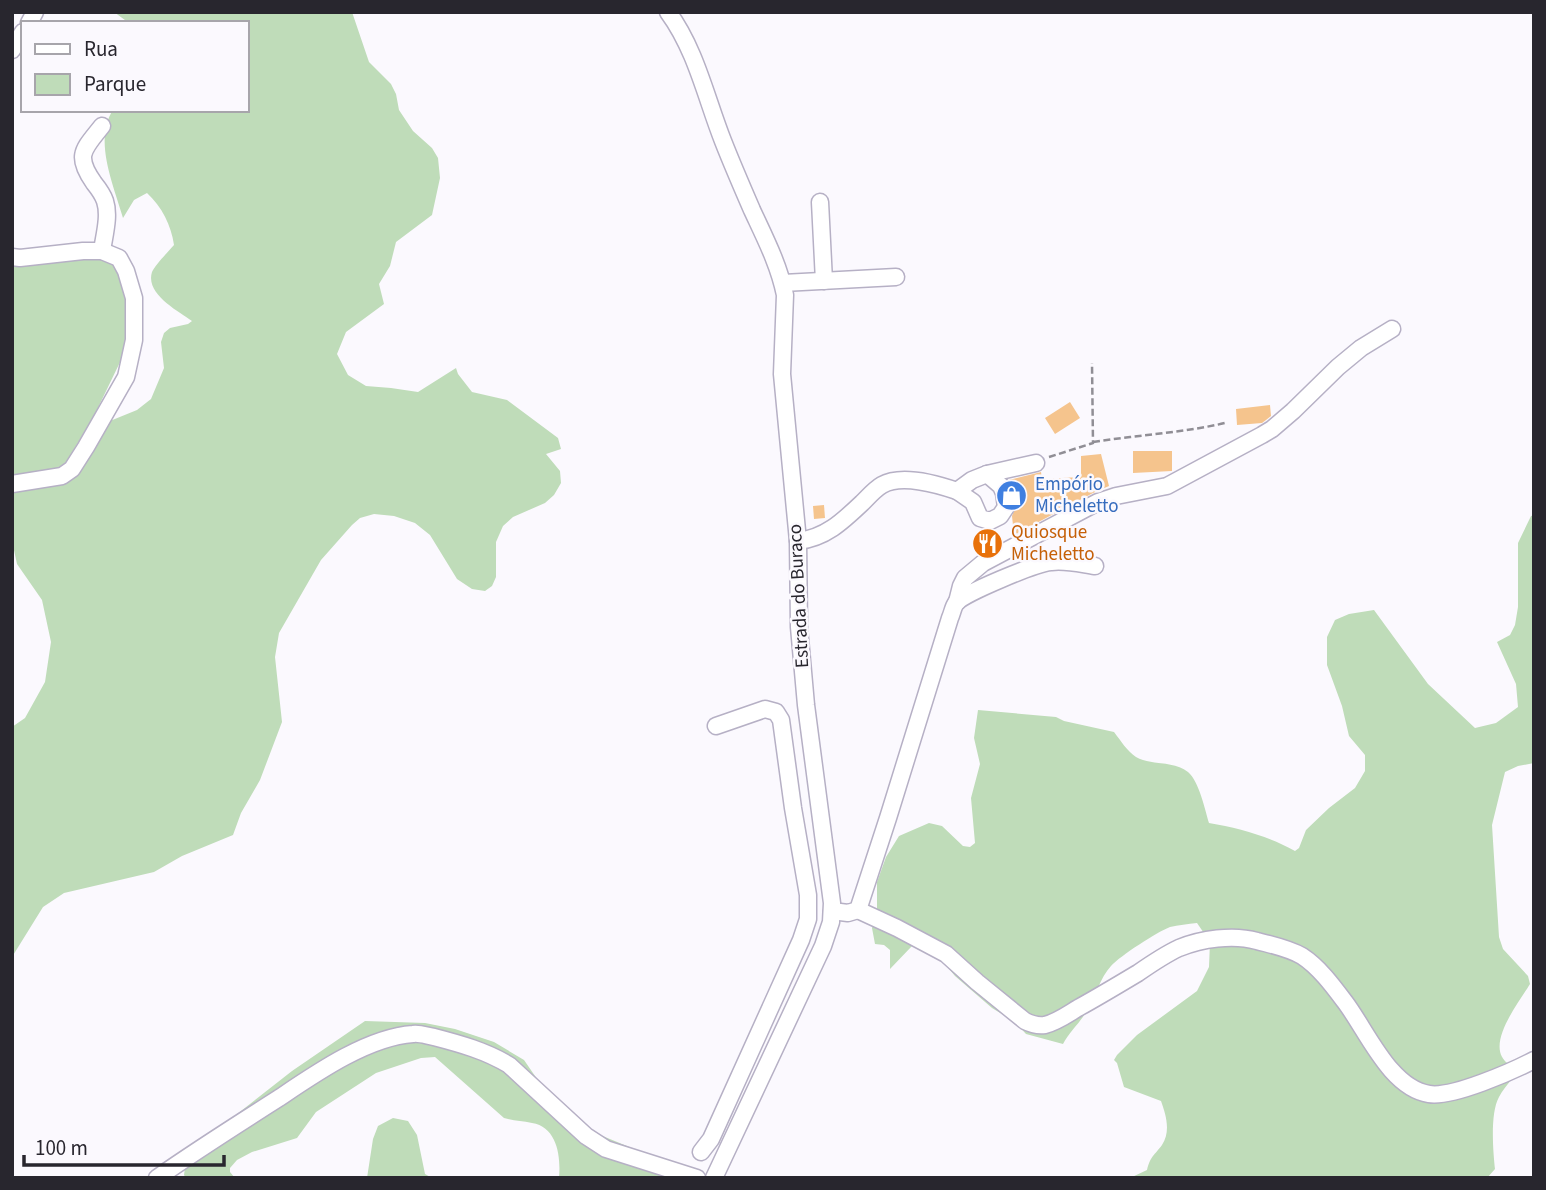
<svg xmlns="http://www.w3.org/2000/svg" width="1546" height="1190" font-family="'Source Sans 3',sans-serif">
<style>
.green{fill:#bfdcb9}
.building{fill:#f5c48d}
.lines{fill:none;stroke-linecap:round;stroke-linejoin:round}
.minor-casing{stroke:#b6b0c5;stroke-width:19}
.path{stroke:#908e95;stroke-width:2.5;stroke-dasharray:7 3.5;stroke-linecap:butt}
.minor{stroke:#fff;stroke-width:16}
.labels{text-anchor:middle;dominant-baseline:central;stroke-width:5;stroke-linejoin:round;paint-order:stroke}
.shop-label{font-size:19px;fill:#366cbe;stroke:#fbf9fe;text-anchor:start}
.food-label{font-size:19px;fill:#c56008;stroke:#fbf9fe;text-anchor:start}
.street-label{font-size:19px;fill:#28262e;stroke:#fbf9fe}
</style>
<rect width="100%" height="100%" fill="#fbf9fe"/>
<!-- green -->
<g class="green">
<path d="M114,12H352L369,62L391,84L396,94L399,110L413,131L432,148L438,158L440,178L432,215L396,242L390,266L379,284L384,304L346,332L337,354L348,375L366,386L391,388L418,392L456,368L458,374L472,392L507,400L558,438L561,449L546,454L560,471L561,483L554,495L545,503L513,517L503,526L496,542V577L492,586L485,591L472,589L457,579L430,535L415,523L394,516L374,514L360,518L352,525L321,560L279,633L275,657L282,722L260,780L241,813L233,835L182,856L154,872L64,893L43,907L12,957V727L25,718L45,682L51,642L42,600L17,564L12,541V504L15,486H12V256L95,253L111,259L122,270L130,303L123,356L93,418L71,454L73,457L105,423L137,410L151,399L164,368L161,342L164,333L170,328L188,324L192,321C178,311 145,294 152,272C155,265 168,252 174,245C171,225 162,207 147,193L134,200L123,218C114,186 93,140 113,110H247V23H129Z"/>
<path d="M1534,515V763L1518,766L1505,772L1492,825L1499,937L1503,949L1528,976L1530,984C1518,1004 1482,1048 1510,1065L1512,1079C1507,1085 1502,1091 1499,1097C1490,1113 1493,1151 1495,1169L1487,1178H1130L1147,1170C1151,1155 1154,1156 1162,1145C1171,1131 1166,1115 1161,1101L1124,1087L1117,1063L1114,1060L1117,1055L1137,1035L1197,991L1209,967L1210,942L1197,923C1188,924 1178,925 1170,927C1157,932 1120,956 1111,966C1100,978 1096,995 1088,1009C1081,1022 1069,1032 1063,1044L1026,1034L1015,1022L992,1008L955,976L940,958L934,939L912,946L890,969V950L884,945L875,944L872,928L877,911V882L886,857L899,836L929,823L942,826L963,846L970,847L975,843L971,798L980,764L974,738L978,710L1056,717L1064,721L1114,732C1121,741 1127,751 1136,757C1151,766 1173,760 1188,772C1199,781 1205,810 1209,823C1239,828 1268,836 1295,851L1299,848L1306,830L1329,808L1355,788L1365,771V755L1349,736L1342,706L1327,665V637L1335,620L1349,614L1374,610L1428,684L1475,728L1496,723L1518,707L1516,684L1497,642L1510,635L1515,625L1518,607V543L1531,516Z"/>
<path d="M365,1021L425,1023L455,1029L494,1042L524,1060L544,1089L583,1128L666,1162L689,1178H559C561,1156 557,1127 532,1123C522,1121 514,1121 504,1118L435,1057L421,1058L376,1073L316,1112L297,1138L252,1152L237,1160L230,1168V1172L235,1178H186L184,1175L186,1160L204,1140L292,1071Z"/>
<polygon points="393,1118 408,1121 417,1135 425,1174 432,1178 367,1178 373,1139 378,1126"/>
</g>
<!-- building -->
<g class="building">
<polygon points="1070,402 1080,418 1055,434 1045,418"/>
<polygon points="1270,405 1271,416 1266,420 1262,423 1237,425 1236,409"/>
<polygon points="1133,451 1172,451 1172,471 1133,473"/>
<polygon points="1101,454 1109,486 1093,493 1014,535 1012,516 1016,506 1014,491 1009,480 1041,472 1042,479 1081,477 1081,456"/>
<polygon points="824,505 825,518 814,519 813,506"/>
<polygon points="991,533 998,542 983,551 978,545 982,537"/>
</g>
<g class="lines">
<defs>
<g id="minor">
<path d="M668,12C696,50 706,98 723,141C732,164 742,187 752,210C765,238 779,265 785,295L782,374L798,541L799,627L806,705L832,903L831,922L823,946L714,1178"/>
<polyline points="29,23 35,12"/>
<polyline points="12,50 23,32"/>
<path d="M102,126C84,149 74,155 94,183C98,188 103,195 105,201C110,216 104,236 102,251"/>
<polyline points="820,202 824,281"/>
<polyline points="12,257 20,258 83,251 102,251 119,258 126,271 134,298 134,340 126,377 86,447 72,469 62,476 12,484"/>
<polyline points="783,283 896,277"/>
<polyline points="957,491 973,502 980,518 990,521 1000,516 1006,507 1004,493 1001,486 987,474"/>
<path d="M798,541C825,538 842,522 862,503C868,497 875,489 882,485C901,474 937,484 957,491L972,480L987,474L1036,463"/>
<polyline points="957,602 961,586 965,578 983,563 1098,502 1116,496 1167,486 1262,435 1272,429 1293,411 1338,367 1361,348 1392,329"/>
<path d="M858,910L897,928L946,954L977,982L1025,1021C1031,1024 1038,1026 1045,1025C1057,1022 1068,1014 1078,1008C1098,997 1118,985 1138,973C1151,964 1164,955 1179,948C1201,939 1233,934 1257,941C1272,945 1288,948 1302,956C1319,967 1333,986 1345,1002C1367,1031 1390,1088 1429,1094C1452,1098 1513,1071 1534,1060"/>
<path d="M832,911L848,913L858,910L888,818L950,618C952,614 953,607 956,603C964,593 1037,563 1051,562C1066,560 1081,564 1095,566"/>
<polyline points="701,1152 711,1139 801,940 808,919 808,895 793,808 781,720 776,712 765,709 716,726"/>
<path d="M157,1178C197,1150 238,1124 279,1098C316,1073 368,1037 413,1034C420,1033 427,1036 434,1037C461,1044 486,1051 509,1065L586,1136L606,1149L697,1178"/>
</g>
</defs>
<!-- minor casing -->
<use href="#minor" class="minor-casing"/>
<!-- path -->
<g class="path">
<path d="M1093,442C1137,435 1182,433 1225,423"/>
<polyline points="1049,457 1093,443 1092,363"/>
</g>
<!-- minor -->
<use href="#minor" class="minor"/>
</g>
<!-- icons -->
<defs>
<symbol id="shop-disc" viewBox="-11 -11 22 22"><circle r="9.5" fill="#3f7fe0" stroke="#fbf9fe"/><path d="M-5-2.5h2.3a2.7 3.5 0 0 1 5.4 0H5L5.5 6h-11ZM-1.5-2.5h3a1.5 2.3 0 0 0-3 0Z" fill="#fff"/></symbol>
<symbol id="restaurant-disc" viewBox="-11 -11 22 22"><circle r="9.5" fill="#e8710a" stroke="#fbf9fe"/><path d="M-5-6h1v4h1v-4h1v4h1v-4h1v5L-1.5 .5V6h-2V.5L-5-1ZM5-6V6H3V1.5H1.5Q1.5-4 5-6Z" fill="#fff"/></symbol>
</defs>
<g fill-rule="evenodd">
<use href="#shop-disc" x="994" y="478" width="35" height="35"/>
<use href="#restaurant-disc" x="970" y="526" width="35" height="35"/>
</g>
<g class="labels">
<!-- shop labels -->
<g class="shop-label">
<text x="1035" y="484">Empório<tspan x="1035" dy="22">Micheletto</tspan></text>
</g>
<!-- food labels -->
<g class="food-label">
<text x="1011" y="532">Quiosque<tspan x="1011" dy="22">Micheletto</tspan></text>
</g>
<!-- street labels -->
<g class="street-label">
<text transform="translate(799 596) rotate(-93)">Estrada do Buraco</text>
</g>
</g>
<!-- border -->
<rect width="1546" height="1190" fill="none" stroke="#28262e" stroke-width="28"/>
<!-- legend -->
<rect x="21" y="21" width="228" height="91" fill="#fbf9fe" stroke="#a7a5ab" stroke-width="2"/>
<rect x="35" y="44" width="35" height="10" fill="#ffffff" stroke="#a7a5ab" stroke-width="2"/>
<text x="84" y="56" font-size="21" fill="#28262e">Rua</text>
<rect x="35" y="74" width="35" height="21" fill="#bfdcb9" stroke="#a7a5ab" stroke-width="2"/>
<text x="84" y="91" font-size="21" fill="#28262e">Parque</text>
<!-- scale -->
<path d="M24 1155v10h200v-10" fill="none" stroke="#28262e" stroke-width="3.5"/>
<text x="35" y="1155" font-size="21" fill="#28262e" stroke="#fbf9fe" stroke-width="5" paint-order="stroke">100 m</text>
</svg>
